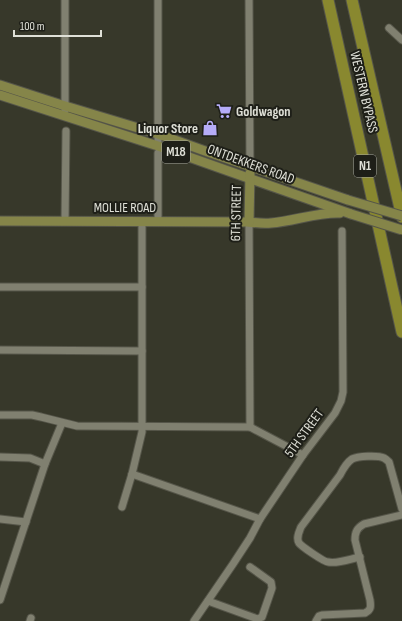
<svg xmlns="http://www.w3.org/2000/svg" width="402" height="621" font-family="'Sofia Sans Condensed',sans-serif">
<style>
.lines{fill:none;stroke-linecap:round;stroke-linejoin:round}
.minor-casing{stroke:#555549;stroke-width:9}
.major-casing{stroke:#555549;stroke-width:11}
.highway-casing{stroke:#555549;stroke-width:13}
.minor{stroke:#808070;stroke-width:7}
.major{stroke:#858549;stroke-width:9}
.highway{stroke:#89882f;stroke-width:11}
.major-bridge-casing{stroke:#555549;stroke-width:11;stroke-linecap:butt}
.major-bridge{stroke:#858549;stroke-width:9}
.labels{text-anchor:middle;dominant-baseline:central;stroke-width:4;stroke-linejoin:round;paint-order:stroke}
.shield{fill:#1e1f18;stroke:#a5a69e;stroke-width:1}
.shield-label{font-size:13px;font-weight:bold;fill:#dfe0d7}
.street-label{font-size:14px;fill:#dfe0d7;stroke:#1e1f18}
.poi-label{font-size:14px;font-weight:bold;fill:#dfe0d7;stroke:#1e1f18;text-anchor:start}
</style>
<rect width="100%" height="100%" fill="#37382a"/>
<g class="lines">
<defs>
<g id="minor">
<polyline points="65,0 65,110"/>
<polyline points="249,0 250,167"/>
<polyline points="389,28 402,40"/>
<polyline points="158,146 158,0"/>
<polyline points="65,221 66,131"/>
<polyline points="158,221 158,153"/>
<polyline points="249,222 250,427"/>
<polyline points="0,287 142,287"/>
<polyline points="0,350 142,351"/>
<polyline points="0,415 32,415 41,417 77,426 250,427 303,455"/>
<polyline points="0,457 30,458 45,464"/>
<polyline points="132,474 260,519"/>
<polyline points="122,507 132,474 142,432 142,222"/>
<polyline points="0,519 26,522"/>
<path d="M360,557C350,559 338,564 328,562C324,562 301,546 299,543C296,538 299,532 301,527L340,475C343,469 346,463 352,459C358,456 378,455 384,458C386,459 388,461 389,462L402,509"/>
<polyline points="0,600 45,464 62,423"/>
<polyline points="208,601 255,618 258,619 262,617 272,588 271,582 250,567"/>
<polyline points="30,621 31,618"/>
<polyline points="194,621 233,564 250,538 260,519 303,455 335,413 341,401 343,392 342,231"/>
<path d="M316,621L319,616L322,615L365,613C371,610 371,607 370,600L355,540C355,532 357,528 364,524L402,515"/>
</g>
<g id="major">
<polyline points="0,85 65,106 158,134 205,151 348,200"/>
<polyline points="0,95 158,146 251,179 351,214"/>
<path d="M0,221L249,222C257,223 264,224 271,223C295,221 317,212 340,213"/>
<polyline points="249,222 250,173"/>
</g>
<g id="highway">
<polyline points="328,0 402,332"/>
<polyline points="352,0 402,217"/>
</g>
</defs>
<!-- minor casing -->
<use href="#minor" class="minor-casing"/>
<!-- major casing -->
<use href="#major" class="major-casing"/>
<!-- highway casing -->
<use href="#highway" class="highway-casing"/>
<!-- minor -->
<use href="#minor" class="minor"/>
<!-- major -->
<use href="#major" class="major"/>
<!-- highway -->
<use href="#highway" class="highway"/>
<defs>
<g id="major-bridge">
<polyline points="348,200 402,216"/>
<polyline points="351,214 402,230"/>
</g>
</defs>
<!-- major-bridge casing -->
<use href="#major-bridge" class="major-bridge-casing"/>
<!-- major-bridge -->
<use href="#major-bridge" class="major-bridge"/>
</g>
<!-- icons -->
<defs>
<symbol id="supermarket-bare" viewBox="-9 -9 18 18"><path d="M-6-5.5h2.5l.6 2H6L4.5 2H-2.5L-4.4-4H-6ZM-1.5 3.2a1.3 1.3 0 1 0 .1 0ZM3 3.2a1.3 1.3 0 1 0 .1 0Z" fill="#b5acf8" stroke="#1e1f18" stroke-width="2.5" paint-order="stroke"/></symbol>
<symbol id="shop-bare" viewBox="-9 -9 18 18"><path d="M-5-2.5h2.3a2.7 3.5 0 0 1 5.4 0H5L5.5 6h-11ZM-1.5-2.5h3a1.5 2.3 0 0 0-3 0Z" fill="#b5acf8" stroke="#1e1f18" stroke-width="2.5" paint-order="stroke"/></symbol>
</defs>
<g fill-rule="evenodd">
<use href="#supermarket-bare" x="213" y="100" width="22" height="22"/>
<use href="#shop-bare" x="199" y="117" width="22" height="22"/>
</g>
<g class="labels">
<!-- shield labels -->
<g class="shield">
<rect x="162" y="141" width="28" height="22" rx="3"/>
<rect x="354" y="155" width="22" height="22" rx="3"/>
</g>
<g class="shield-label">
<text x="176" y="152">M18</text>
<text x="365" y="166">N1</text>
</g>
<!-- street labels -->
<g class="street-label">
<text transform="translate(364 92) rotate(77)">WESTERN BYPASS</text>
<text transform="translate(251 164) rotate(20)">ONTDEKKERS ROAD</text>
<text x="125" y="207">MOLLIE ROAD</text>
<text transform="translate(236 213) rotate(-89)">6TH STREET</text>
<text transform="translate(304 433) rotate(-54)">5TH STREET</text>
</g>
<!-- poi labels -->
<g class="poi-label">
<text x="236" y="111">Goldwagon</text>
<text x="198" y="128" text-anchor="end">Liquor Store</text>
</g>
</g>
<!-- scale -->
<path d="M14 30v6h87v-6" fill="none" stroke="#dfe0d7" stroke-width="2"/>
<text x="20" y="30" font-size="12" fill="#dfe0d7" stroke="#1e1f18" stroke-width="3" paint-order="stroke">100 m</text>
</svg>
